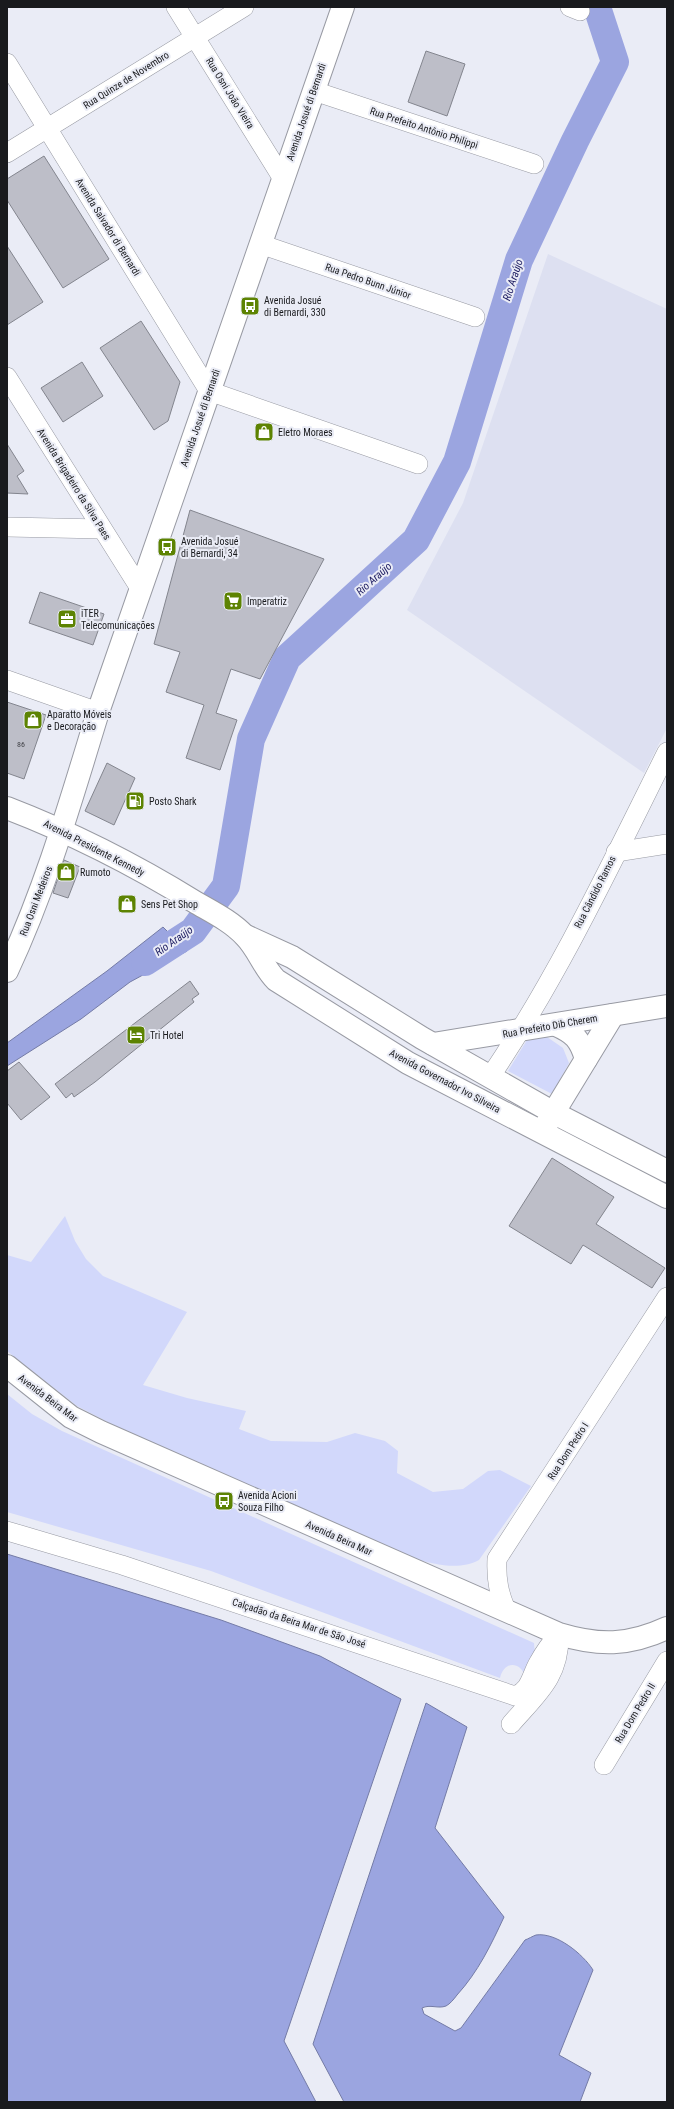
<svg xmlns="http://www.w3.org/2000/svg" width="674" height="2109" font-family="'Roboto Condensed',sans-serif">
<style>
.built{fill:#dde0f1}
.green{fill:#d2d8fb}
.water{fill:#9ba5e0;stroke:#747ba6}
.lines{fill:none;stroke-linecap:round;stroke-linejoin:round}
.river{stroke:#9ba5e0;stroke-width:28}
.building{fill:#bdbec8;stroke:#83858e}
.minor-casing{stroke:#989aa3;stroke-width:20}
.major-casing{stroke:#989aa3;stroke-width:24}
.minor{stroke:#fff;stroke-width:19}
.major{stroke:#fff;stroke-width:22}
.labels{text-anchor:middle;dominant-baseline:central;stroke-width:4;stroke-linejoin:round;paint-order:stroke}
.number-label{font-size:8px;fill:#424348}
.street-label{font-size:10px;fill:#191a1d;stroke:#eaecf6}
.poi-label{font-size:10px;fill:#191a1d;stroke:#eaecf6;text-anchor:start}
.water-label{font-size:11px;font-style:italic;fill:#222165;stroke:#eaecf6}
</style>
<rect width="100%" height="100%" fill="#eaecf6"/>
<!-- built -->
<polygon class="built" points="548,254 667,309 667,728 644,773 407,610 463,503"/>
<!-- green -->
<g class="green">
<polygon points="547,1037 563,1048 569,1063 552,1094 508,1071 527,1040"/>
<path d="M65,1216L75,1241L86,1259L103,1276L187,1312L143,1385L187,1398L246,1411L239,1429L271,1441L327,1442L355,1433L385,1441L398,1451L397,1473L433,1492L463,1489L488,1471L500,1470L531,1486L479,1560C459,1571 435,1564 414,1559L123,1430L77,1406L7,1351V1255L31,1262Z"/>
<path d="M7,1394L32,1414L62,1431L534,1643L535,1655L525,1676C520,1661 504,1661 500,1678L211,1571L7,1512Z"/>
</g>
<!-- water -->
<g class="water">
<polygon points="163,927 187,951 130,982 81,1019 7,1066 7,1043 107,971"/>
<polygon points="7,1554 221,1620 320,1656 401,1699 284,2041 316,2102 7,2102"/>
<path d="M426,1703L467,1727L435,1828L504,1917C491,1945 478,1972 457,1995C454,1999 450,2004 446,2006C438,2009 430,2004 422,2008L424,2014L455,2031L461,2028L525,1940C528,1939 533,1936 536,1935C556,1932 583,1954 593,1970L559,2055L591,2073L580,2102H344L313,2044Z"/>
</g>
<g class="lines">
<!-- river -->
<polyline class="river" points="145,962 193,931 226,886 251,739 287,658 416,540 457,462 519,260 575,141 615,62 597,7"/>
</g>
<!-- building -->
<g class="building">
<polygon points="426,51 465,64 447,116 408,102"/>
<polygon points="44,156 109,259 63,288 7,200 7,179"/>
<polygon points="7,246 43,302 7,325"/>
<polygon points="141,321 180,382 168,421 154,430 100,348"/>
<polygon points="82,362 103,396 63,422 41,388"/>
<polygon points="7,444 24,471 17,476 28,494 7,493"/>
<polygon points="190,510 324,559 260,679 231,669 216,713 237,720 220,770 186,758 204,705 166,692 180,652 154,644"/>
<polygon points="40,592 104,614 93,645 29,623"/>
<polygon points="7,702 46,715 24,779 7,773"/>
<polygon points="107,763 135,778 114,825 85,811"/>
<polygon points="64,860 80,867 68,898 53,893"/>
<polygon points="190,981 199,994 192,999 194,1002 95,1082 74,1097 72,1093 66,1098 55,1084"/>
<polygon points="19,1062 50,1097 21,1120 7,1103 7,1071"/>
<polygon points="552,1158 614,1197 596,1224 665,1268 652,1288 583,1245 571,1264 509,1226"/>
</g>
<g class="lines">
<defs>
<g id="minor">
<polyline points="176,7 283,179"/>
<polyline points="570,7 580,11"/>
<polyline points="7,63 209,391 418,464"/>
<polyline points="314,91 534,164"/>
<polyline points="7,153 244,7"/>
<polyline points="260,244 475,317"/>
<polyline points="7,377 141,590"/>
<polyline points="7,527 102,529"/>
<polyline points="7,680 98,712"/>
<polyline points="616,852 667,844"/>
<path d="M490,1077C559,975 612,862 667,752"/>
<path d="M7,1531L122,1565L515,1696C531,1690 531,1675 539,1662C545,1651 551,1643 559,1634"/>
<path d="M507,1612C499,1594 496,1580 497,1559L667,1297"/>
<path d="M511,1724C537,1694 560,1677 559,1634"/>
<polyline points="604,1765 667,1661"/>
</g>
<g id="major">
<path d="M7,808C72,833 135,865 195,902C212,912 231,921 245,936C258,949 263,967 276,980L408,1063L667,1197"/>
<polyline points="246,936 292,957 422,1038 554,1113 667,1171"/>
<path d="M7,971C46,888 71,800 98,712L343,7"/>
<path d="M556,1025C574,1033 580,1039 586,1059"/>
<polyline points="433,1044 667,1006"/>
<polyline points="546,1125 613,1015"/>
<path d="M7,1366L71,1417L101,1432L559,1634C599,1646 628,1646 667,1628"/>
</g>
</defs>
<!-- minor casing -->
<use href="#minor" class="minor-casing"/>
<!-- major casing -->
<use href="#major" class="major-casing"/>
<!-- minor -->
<use href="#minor" class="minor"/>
<!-- major -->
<use href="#major" class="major"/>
</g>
<!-- icons -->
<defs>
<symbol id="bus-square" viewBox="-11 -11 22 22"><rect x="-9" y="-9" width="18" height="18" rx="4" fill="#5d8302" stroke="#eaecf6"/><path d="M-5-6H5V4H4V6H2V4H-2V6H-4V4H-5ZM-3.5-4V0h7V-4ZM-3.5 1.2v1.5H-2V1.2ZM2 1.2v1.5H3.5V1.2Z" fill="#fff"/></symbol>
<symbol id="shop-square" viewBox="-11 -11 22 22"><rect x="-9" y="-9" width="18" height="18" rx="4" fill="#5d8302" stroke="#eaecf6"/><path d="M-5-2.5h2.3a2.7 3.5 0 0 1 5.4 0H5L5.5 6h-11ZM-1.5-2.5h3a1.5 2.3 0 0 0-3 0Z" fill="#fff"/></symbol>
<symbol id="supermarket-square" viewBox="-11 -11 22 22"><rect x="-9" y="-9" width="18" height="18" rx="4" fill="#5d8302" stroke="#eaecf6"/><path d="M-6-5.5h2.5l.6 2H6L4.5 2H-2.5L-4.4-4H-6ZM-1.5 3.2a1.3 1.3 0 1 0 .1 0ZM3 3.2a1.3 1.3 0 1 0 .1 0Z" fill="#fff"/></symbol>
<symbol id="office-square" viewBox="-11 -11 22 22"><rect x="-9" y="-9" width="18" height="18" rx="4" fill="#5d8302" stroke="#eaecf6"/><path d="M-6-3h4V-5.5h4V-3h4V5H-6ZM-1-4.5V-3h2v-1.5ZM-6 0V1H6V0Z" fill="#fff"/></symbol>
<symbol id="fuel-square" viewBox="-11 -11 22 22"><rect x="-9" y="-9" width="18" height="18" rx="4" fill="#5d8302" stroke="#eaecf6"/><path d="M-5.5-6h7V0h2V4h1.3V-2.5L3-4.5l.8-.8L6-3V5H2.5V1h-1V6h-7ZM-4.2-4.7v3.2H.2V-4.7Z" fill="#fff"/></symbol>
<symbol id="hotel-square" viewBox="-11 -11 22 22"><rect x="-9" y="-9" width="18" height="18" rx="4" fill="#5d8302" stroke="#eaecf6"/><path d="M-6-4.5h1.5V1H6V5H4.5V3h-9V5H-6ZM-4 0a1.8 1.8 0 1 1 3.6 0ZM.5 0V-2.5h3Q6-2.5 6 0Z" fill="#fff"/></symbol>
</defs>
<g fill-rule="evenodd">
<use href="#bus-square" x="239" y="295" width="22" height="22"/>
<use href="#shop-square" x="253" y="421" width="22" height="22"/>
<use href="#bus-square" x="156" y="536" width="22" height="22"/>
<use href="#supermarket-square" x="222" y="590" width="22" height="22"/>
<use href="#office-square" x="56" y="608" width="22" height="22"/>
<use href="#shop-square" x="22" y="709" width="22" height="22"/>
<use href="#fuel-square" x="124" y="790" width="22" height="22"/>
<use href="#shop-square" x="55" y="861" width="22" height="22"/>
<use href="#shop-square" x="116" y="893" width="22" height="22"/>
<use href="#hotel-square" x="125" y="1024" width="22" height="22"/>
<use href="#bus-square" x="213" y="1490" width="22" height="22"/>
</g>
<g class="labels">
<!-- number labels -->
<g class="number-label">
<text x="21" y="744">86</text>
</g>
<!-- street labels -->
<g class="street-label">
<text transform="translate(126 80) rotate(-32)">Rua Quinze de Novembro</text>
<text transform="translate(230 93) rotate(58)">Rua Osni João Vieira</text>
<text transform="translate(306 112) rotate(-71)">Avenida Josué di Bernardi</text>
<text transform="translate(424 128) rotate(18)">Rua Prefeito Antônio Philippi</text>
<text transform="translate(108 227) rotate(58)">Avenida Salvador di Bernardi</text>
<text transform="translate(368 281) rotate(19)">Rua Pedro Bunn Júnior</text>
<text transform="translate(200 418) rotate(-71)">Avenida Josué di Bernardi</text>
<text transform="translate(74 484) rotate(58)">Avenida Brigadeiro da Silva Paes</text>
<text transform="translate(94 848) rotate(27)">Avenida Presidente Kennedy</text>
<text transform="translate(595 892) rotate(-63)">Rua Cândido Ramos</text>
<text transform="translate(36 901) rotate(-69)">Rua Osni Medeiros</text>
<text transform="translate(550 1026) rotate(-10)">Rua Prefeito Dib Cherem</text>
<text transform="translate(445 1081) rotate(28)">Avenida Governador Ivo Silveira</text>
<text transform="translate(48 1398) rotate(37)">Avenida Beira Mar</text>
<text transform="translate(568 1451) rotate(-57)">Rua Dom Pedro I</text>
<text transform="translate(339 1538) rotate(24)">Avenida Beira Mar</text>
<text transform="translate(299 1623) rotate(18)">Calçadão da Beira Mar de São José</text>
<text transform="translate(635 1713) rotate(-59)">Rua Dom Pedro II</text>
</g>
<!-- poi labels -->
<g class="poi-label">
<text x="264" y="300">Avenida Josué<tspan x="264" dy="12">di Bernardi, 330</tspan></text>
<text x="278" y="432">Eletro Moraes</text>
<text x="181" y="541">Avenida Josué<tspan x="181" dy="12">di Bernardi, 34</tspan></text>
<text x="247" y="601">Imperatriz</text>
<text x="81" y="613">iTER<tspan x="81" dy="12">Telecomunicações</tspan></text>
<text x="47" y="714">Aparatto Móveis<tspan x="47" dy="12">e Decoração</tspan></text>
<text x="149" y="801">Posto Shark</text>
<text x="80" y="872">Rumoto</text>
<text x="141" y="904">Sens Pet Shop</text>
<text x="150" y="1035">Tri Hotel</text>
<text x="238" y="1495">Avenida Acioni<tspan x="238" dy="12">Souza Filho</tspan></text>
</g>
<!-- water labels -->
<g class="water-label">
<text transform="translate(513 280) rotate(-72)">Rio Araújo</text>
<text transform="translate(374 579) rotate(-42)">Rio Araújo</text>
<text transform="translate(174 941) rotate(-35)">Rio Araújo</text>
</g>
</g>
<!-- border -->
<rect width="674" height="2109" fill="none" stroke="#191a1d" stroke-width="16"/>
</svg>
